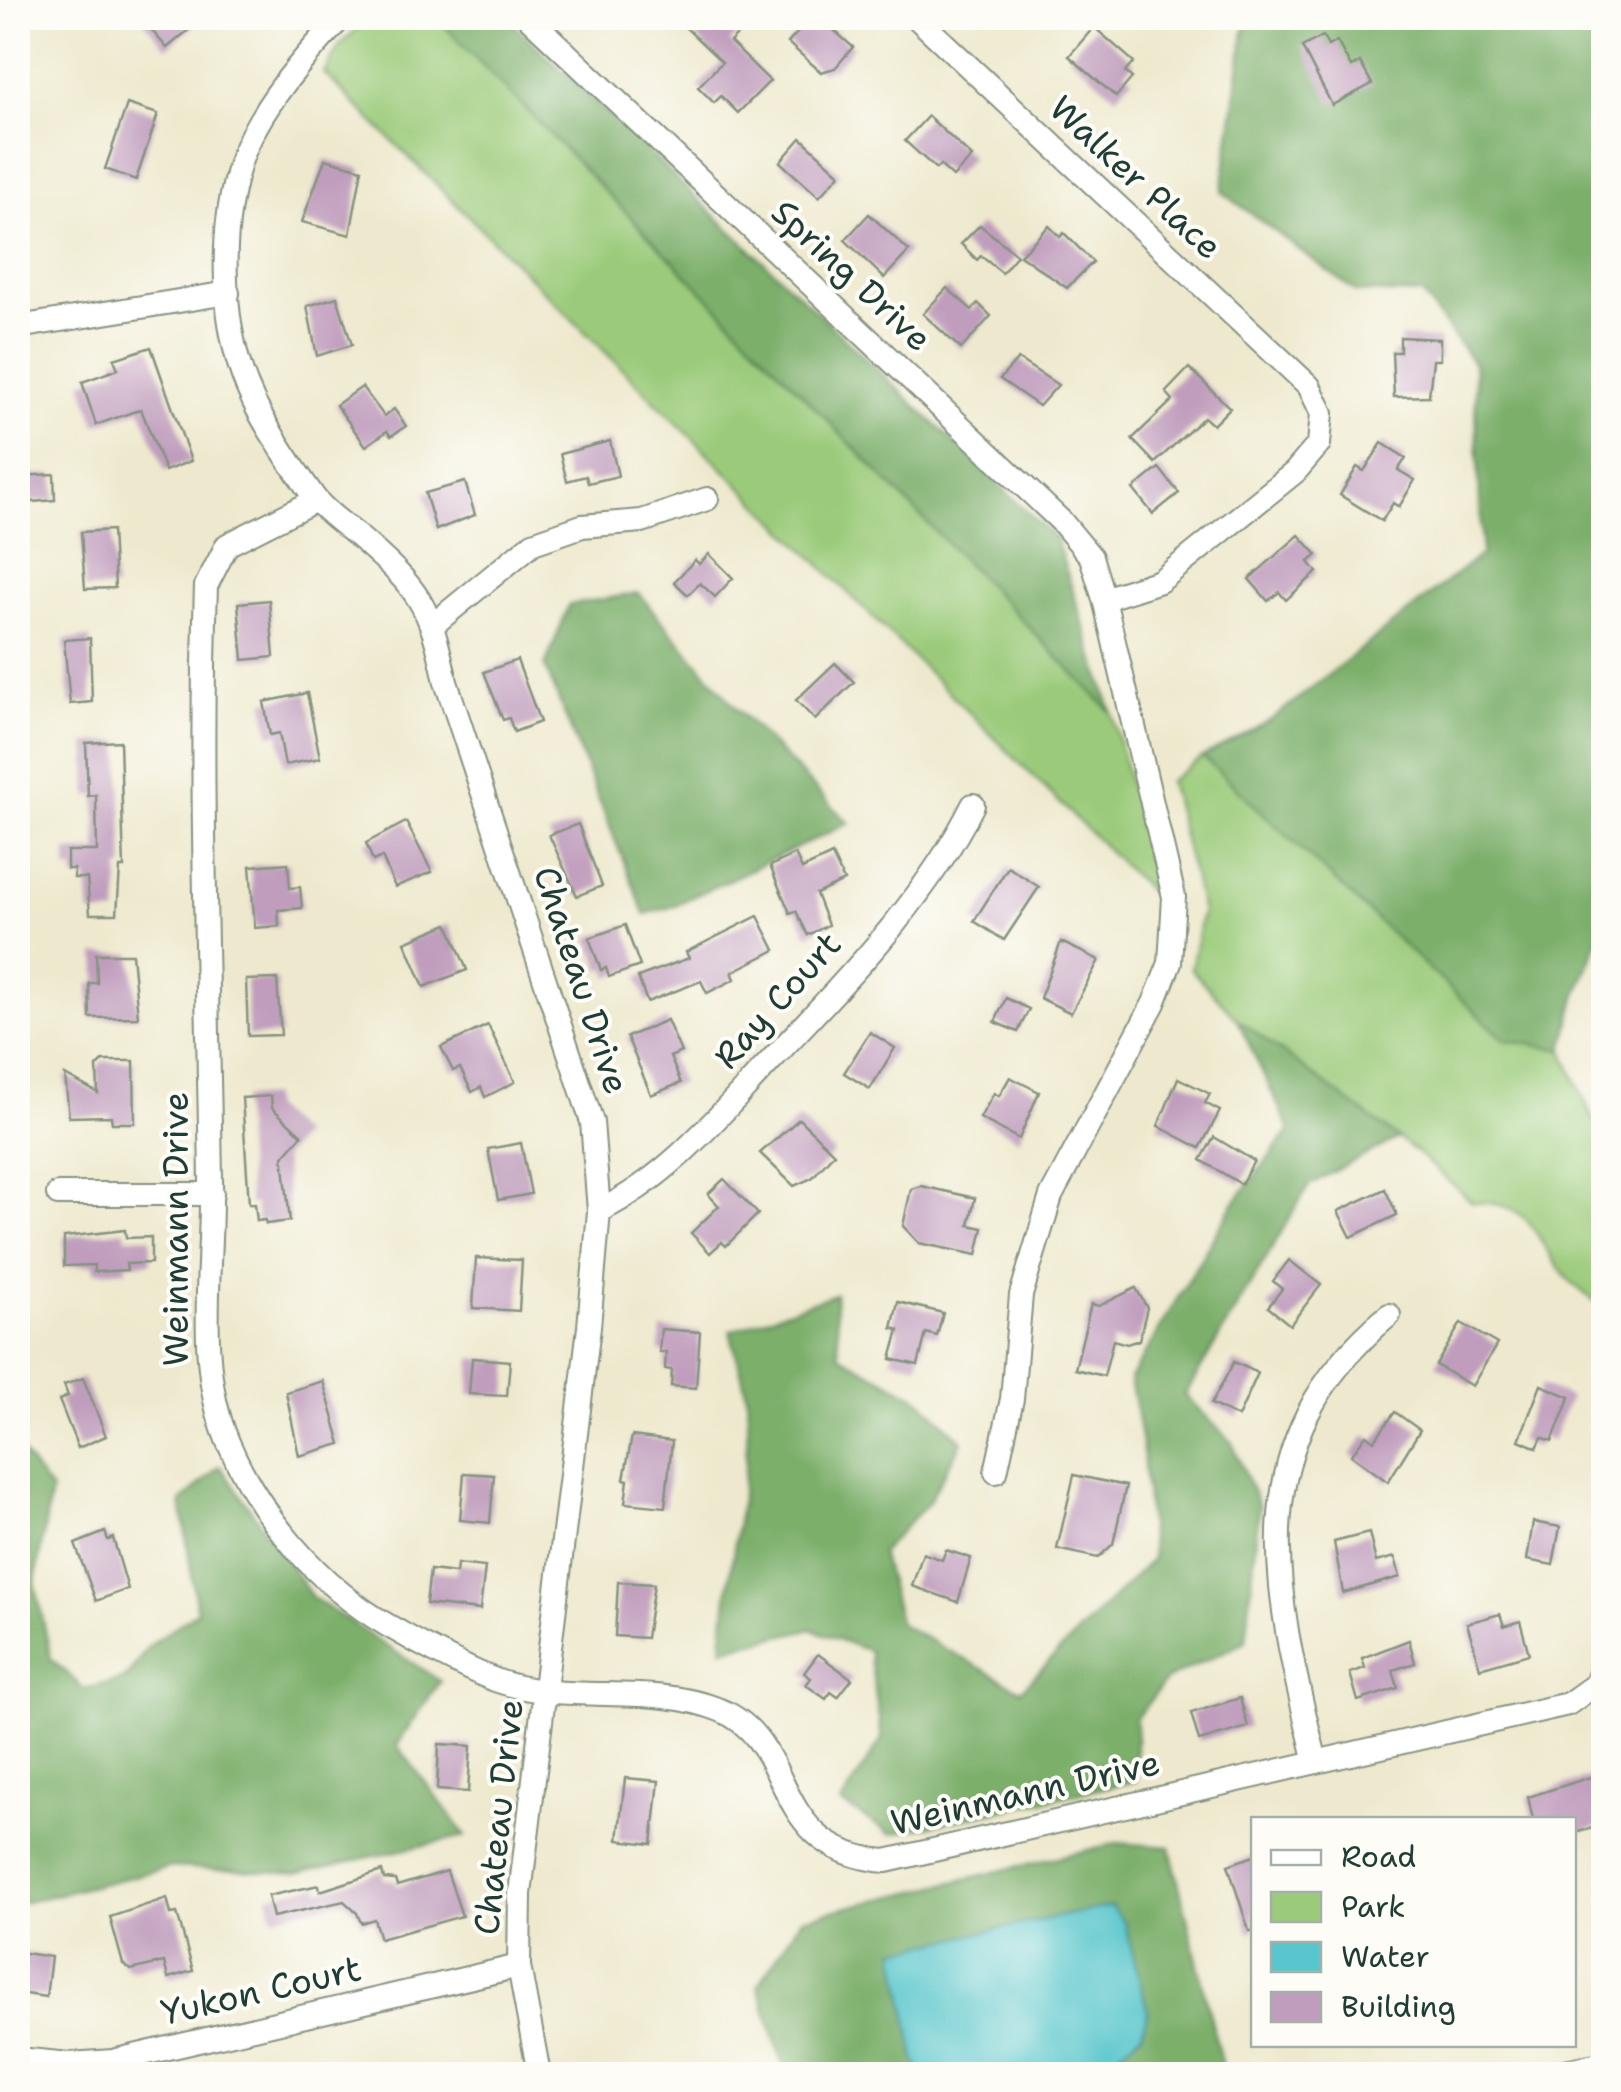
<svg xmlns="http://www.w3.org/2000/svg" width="1621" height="2092" font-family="'Shantell Sans',sans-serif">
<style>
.green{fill:#9bcb7a;stroke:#5d8457;stroke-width:2.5}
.forest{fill:#7caf6a;stroke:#4e764f;stroke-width:2.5}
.water{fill:#58c6cc;stroke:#3c8280;stroke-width:2.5}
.building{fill:#c09dbd}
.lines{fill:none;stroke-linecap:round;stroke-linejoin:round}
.minor-casing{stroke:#869381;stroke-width:26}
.tertiary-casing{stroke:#869381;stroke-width:31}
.minor{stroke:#fff;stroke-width:22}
.tertiary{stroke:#fff;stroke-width:28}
.labels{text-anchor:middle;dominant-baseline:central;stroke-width:8;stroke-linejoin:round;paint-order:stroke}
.street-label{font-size:35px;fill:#1f3d34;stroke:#fdfcf7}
</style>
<rect width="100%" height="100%" fill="#fdfcf7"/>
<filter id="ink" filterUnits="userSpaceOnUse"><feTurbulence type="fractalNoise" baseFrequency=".01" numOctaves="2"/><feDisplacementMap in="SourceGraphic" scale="20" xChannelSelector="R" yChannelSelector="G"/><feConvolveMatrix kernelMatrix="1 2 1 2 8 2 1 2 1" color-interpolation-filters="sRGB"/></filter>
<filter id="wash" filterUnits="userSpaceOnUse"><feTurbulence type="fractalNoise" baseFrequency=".0048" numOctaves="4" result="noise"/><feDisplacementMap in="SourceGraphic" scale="40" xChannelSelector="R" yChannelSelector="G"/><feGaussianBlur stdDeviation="2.25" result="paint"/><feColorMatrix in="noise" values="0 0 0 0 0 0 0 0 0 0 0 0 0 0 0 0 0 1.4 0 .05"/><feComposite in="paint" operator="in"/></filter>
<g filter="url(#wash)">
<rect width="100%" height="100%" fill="#eee9ce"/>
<!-- green -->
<g class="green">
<polygon points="370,18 437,18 1112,713 1158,900 324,73 341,43"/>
<path d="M1203,757L1505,1039L1563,1050L1593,1120L1603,1128V1308C1591,1298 1577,1289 1566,1277C1531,1237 1537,1202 1472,1202L1418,1153L1237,1019L1191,969L1202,911L1169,781Z"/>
</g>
<!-- forest -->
<g class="forest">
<polygon points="437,18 507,18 1056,539 1112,713"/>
<polygon points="1246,18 1603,18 1604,926 1576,997 1563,1050 1505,1040 1203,757 1271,720 1482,554 1474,364 1422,294 1356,292 1222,192"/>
<polygon points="638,593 738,710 849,823 671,907 645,914 545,666 569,605"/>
<path d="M1237,1019L1398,1138L1309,1185L1185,1395L1232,1443L1259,1507L1246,1641L1167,1679L1136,1718V1781L891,1834L841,1803L882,1739L869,1651L811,1629L722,1649C726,1570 748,1494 748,1415C748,1388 736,1357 730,1331L835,1294L839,1355L920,1399L962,1441L928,1503L881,1552L900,1624L1021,1690L1152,1559L1142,1443L1130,1379L1232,1206L1290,1130Z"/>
<polygon points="18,1447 51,1491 35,1582 51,1659 84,1689 125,1679 148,1647 197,1611 181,1502 220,1466 312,1597 440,1681 397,1745 466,1836 297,1873 171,1867 18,1904"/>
<polygon points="1117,1843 1170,1847 1224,2074 1077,2074 1106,2065 1142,2033 896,1950 915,2059 923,2074 786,2074 758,1986 802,1918"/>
</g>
<!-- water -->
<polygon class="water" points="1111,1906 1125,1923 1148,2012 1142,2033 1106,2065 1077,2074 923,2074 915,2060 895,1950"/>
<g id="blocks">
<!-- building -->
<g class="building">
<polygon points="141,18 203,18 167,48"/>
<polygon points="695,18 718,18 737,35 730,42 770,81 738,113 721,96 714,103 698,87 722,62 685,27"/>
<polygon points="811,18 820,18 853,47 835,68 821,72 788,43"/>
<polygon points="1094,27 1134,62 1125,72 1132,78 1116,97 1069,56"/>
<polygon points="1323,36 1328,46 1337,41 1351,67 1360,62 1372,84 1332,105 1302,47"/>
<polygon points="127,104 158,114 136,180 105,169"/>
<polygon points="928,116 972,157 953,177 940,165 936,169 905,141"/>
<polygon points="801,138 840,174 819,197 780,162"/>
<polygon points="325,159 362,169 350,235 302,222"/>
<polygon points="869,214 909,251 884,278 845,240"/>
<polygon points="980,225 1017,255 1002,273 981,256 977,260 961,244"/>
<polygon points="1049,226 1060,237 1064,233 1093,262 1067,288 1020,255"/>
<polygon points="947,288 972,310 978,303 991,316 961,349 923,314"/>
<polygon points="337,297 352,345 317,356 307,306"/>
<polygon points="1400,337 1440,339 1440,360 1433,360 1429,396 1394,397 1392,352 1400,352"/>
<polygon points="151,347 191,461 165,471 141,409 96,425 82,382 118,369 114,359"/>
<polygon points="1018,359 1058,385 1039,406 1000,379"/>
<polygon points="1189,368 1230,408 1213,425 1204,417 1155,463 1132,439 1173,400 1166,392"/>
<polygon points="362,387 384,416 394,409 406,426 391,436 387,431 366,446 336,405"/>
<polygon points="610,441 618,476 588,483 586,476 567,481 560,454"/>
<polygon points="1382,443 1406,458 1398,470 1415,480 1399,507 1393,503 1382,521 1340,495 1357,467 1364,471"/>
<polygon points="1159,468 1179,493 1153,514 1133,489"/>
<polygon points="54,474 55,500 21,503 20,476"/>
<polygon points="465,482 475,515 436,530 425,493"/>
<polygon points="112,530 115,588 85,589 81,532"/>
<polygon points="1299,535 1317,555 1309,562 1317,572 1286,600 1279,592 1268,601 1249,579"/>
<polygon points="709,554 733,578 715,597 700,583 688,595 674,582 695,560 699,564"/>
<polygon points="269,600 274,657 243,660 238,603"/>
<polygon points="90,638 92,702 70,704 64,640"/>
<polygon points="517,660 540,722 514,732 509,718 503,720 484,672"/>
<polygon points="835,663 854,682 815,720 796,700"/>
<polygon points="307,693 320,758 285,765 279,733 270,735 264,702"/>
<polygon points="120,741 124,868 120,868 117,914 90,914 87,878 74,878 74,869 67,869 67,851 97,851 96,795 88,796 86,743"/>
<polygon points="406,822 432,872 395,887 382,857 373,861 366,843"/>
<polygon points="578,824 602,886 577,896 549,835"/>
<polygon points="795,854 802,869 832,855 844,881 816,894 828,925 808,935 796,911 790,913 770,866"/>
<polygon points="288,863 290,888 300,887 302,908 278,910 279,926 255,928 250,866"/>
<polygon points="1008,867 1039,887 1004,940 974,921"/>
<polygon points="758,916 775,950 732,972 735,979 707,993 701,981 647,1002 638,977 689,958 686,952"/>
<polygon points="448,924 467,970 424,987 405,942"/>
<polygon points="625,925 640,966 609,977 606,968 601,970 589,938"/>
<polygon points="1061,942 1099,960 1071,1013 1040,998"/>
<polygon points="96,954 132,954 138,1017 90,1018 89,983 97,983"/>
<polygon points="277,979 281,1035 248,1036 246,980"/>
<polygon points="1006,998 1029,1009 1018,1032 995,1022"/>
<polygon points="667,1020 681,1052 670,1057 681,1083 651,1095 627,1037"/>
<polygon points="488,1025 515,1082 485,1097 481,1087 472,1092 460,1068 453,1071 441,1047"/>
<polygon points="870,1032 895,1048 870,1089 844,1073"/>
<polygon points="103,1061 134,1061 135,1123 112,1123 111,1116 69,1117 65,1075 98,1093 97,1067"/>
<polygon points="1010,1077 1039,1092 1019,1139 980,1118 994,1093 999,1096"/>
<polygon points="1178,1078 1210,1094 1205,1103 1220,1111 1200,1148 1158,1126"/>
<polygon points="271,1096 272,1108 302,1135 283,1157 290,1221 266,1224 265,1220 257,1221 255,1204 249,1204 242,1098"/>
<polygon points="799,1119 834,1153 812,1178 794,1186 760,1153"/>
<polygon points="1214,1137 1254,1161 1241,1184 1201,1160"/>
<polygon points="521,1143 531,1194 498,1200 488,1149"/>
<polygon points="724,1179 758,1214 726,1246 722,1242 710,1253 691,1233 719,1206 708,1194"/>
<polygon points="921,1186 975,1198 969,1225 983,1228 977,1255 919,1243 903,1226 911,1189"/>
<polygon points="1385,1189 1397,1215 1351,1237 1338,1211"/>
<polygon points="125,1230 126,1238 151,1237 151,1263 126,1264 127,1270 94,1272 94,1265 64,1266 64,1237"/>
<polygon points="476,1258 522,1260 519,1311 473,1308"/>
<polygon points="1289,1260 1321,1285 1290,1325 1268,1307 1282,1289 1273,1281"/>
<polygon points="1136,1288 1147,1308 1139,1340 1127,1344 1113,1340 1104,1376 1075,1369 1091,1304 1099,1306"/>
<polygon points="898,1302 943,1313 937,1336 926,1333 918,1365 891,1359 899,1330 892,1328"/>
<polygon points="1461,1323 1497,1344 1472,1386 1436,1365"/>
<polygon points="661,1329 700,1332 696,1388 671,1386 672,1370 665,1369 666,1352 659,1352"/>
<polygon points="472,1358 510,1361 507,1396 469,1394"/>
<polygon points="1234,1362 1258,1373 1238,1417 1211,1404"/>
<polygon points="83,1378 106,1436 78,1448 59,1400 68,1396 64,1385"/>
<polygon points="323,1381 341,1444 299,1456 286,1392"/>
<polygon points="1541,1385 1570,1397 1552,1441 1542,1437 1537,1448 1519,1440"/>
<polygon points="1395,1412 1420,1430 1388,1482 1351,1455 1366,1435 1374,1441"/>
<polygon points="632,1436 672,1441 665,1507 625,1503 628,1480 624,1479"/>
<polygon points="464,1473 494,1475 490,1523 460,1520"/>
<polygon points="1074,1475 1126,1486 1113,1544 1098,1558 1057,1549"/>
<polygon points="1533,1522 1560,1527 1553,1565 1527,1560"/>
<polygon points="105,1532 108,1540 113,1538 128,1589 96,1601 75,1544"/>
<polygon points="1369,1533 1376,1562 1395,1557 1400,1577 1343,1593 1334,1542"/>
<polygon points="946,1550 971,1558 958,1602 912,1586 923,1553 942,1560"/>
<polygon points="457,1564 485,1567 480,1610 426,1604 430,1570 456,1573"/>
<polygon points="618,1582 654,1584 646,1638 615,1636"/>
<polygon points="1500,1614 1504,1626 1520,1621 1529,1654 1480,1668 1467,1623"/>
<polygon points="1409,1640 1415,1663 1393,1670 1398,1688 1358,1701 1350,1673 1365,1668 1362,1658"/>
<polygon points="818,1654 852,1679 838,1697 831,1692 826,1699 806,1685 811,1678 804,1673"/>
<polygon points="1240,1698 1248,1727 1199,1741 1191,1713"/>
<polygon points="439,1744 471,1746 468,1792 437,1790"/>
<polygon points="1597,1775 1598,1781 1604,1780 1604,1825 1574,1833 1574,1820 1533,1820 1528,1797"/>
<polygon points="625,1778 659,1781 652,1844 618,1840"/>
<polygon points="1254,1856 1254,1931 1249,1931 1228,1865"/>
<polygon points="382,1871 384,1879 395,1880 397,1886 447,1871 462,1916 380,1939 374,1919 361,1923 357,1913 344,1901 273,1917 268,1896 319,1885 320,1891"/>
<polygon points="167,1898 171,1914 177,1913 193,1971 168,1978 164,1962 131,1970 123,1964 110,1917"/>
<polygon points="18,1952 51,1957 46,1997 18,1993"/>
</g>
</g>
</g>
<g filter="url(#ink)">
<use href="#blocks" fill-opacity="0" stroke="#869381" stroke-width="2.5"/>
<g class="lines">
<defs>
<g id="minor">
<path d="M341,18C304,57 259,108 241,160C218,231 220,332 253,400C267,430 295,470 314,497C325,512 345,525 359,537C419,589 430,604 446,682L592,1122L599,1211L589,1327L520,1894L519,1966L539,2074"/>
<polyline points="529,18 1062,522 1091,557 1104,599"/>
<polyline points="917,18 1309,386 1322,413 1319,444 1295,472 1160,581 1104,599 1174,897 1170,963 1154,1003 1051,1196 1021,1295 1012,1399 996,1472"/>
<polyline points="18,327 228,293"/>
<path d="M316,500L227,545L206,586C199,784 208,983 211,1181C213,1266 194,1362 228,1442C259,1515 318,1585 387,1625C416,1642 471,1672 501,1682C571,1705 650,1682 720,1710C799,1742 766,1851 886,1861L1568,1704L1596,1684L1604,1663"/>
<polyline points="434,624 533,543 582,526 642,521 707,499"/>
<polyline points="58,1194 212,1194"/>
<path d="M599,1211C671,1176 720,1114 775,1056C848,978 925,901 973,805"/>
<path d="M1316,1762C1274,1591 1236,1443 1389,1315"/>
<polyline points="18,2059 70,2064 113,2061 519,1966"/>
</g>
<polyline id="tertiary" points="1563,2074 1604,2066"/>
</defs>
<!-- minor casing -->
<use href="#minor" class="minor-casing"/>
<!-- tertiary casing -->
<use href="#tertiary" class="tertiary-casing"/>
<!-- minor -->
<use href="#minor" class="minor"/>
<!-- tertiary -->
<use href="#tertiary" class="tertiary"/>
</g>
</g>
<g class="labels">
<!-- street labels -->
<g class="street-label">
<text transform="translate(1136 177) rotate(43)">Walker Place</text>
<text transform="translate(852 275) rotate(43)">Spring Drive</text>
<text transform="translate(582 980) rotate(72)">Chateau Drive</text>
<text transform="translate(777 1000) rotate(-48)">Ray Court</text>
<text transform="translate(175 1229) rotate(-90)">Weinmann Drive</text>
<text transform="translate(1025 1792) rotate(-13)">Weinmann Drive</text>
<text transform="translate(498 1817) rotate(-84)">Chateau Drive</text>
<text transform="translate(261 1990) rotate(-13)">Yukon Court</text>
</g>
</g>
<!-- margin -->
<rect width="1621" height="2092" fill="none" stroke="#fdfcf7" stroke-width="60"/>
<!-- legend -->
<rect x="1251" y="1817" width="325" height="230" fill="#fdfcf7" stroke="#a4b0a9" stroke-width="2.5"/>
<rect x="1271" y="1850" width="50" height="15" fill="#ffffff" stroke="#a4b0a9" stroke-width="2.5"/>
<text x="1341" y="1867" font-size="30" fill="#1f3d34">Road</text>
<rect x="1271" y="1892" width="50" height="30" fill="#9bcb7a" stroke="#a4b0a9" stroke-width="2.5"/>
<text x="1341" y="1917" font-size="30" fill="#1f3d34">Park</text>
<rect x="1271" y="1942" width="50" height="30" fill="#58c6cc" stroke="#a4b0a9" stroke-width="2.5"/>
<text x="1341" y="1967" font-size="30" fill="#1f3d34">Water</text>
<rect x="1271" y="1992" width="50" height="30" fill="#c09dbd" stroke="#a4b0a9" stroke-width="2.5"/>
<text x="1341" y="2017" font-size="30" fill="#1f3d34">Building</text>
</svg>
